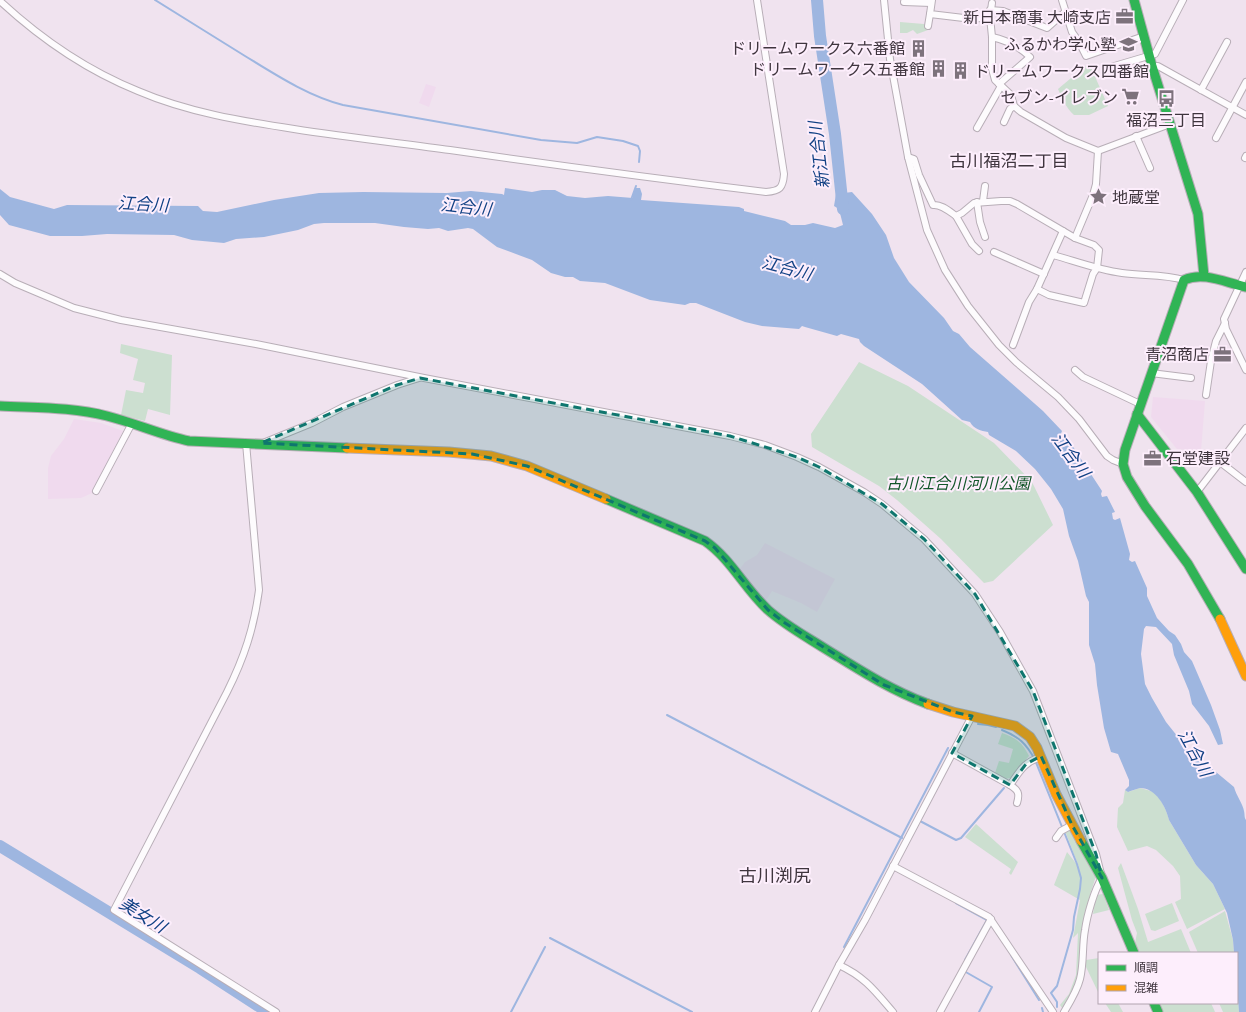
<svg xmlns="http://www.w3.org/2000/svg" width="1246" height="1012" font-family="'Zilla Slab','Noto Sans JP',serif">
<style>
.built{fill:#f0daee}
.green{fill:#ccdfd0}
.water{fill:#9eb6e0}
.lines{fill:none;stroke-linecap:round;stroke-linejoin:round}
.stream{stroke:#9eb6e0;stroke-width:2}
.river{stroke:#9eb6e0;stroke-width:12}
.street-casing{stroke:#b8aeb7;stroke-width:8}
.fast-casing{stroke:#b8aeb7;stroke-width:11}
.slow-casing{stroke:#b8aeb7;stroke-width:11}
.street{stroke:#fdfbfd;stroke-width:6}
.fast{stroke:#30b455;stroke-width:9}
.slow{stroke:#ff9f0a;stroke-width:9}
.marked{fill:#0f766e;fill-opacity:0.2;stroke:#0f766e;stroke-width:3;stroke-dasharray:8 5;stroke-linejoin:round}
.labels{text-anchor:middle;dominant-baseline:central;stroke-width:4;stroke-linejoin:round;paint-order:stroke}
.poi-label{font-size:16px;fill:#3f353e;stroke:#fdeefc;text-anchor:end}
.park-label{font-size:16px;font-style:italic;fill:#125629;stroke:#fdeefc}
.water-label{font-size:17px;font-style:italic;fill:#114184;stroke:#fdeefc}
.neighbourhood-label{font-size:17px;fill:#3f353e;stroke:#fdeefc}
.quarter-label{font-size:18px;fill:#3f353e;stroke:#fdeefc}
</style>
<rect width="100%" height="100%" fill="#f0e3ef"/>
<!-- built -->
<g class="built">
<polygon points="426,84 436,87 429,107 419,103"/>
<polygon points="1153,397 1205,401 1201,451 1177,449 1151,417"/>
<polygon points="74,419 101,423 123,431 92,493 81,498 48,499 48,468 51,456 64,439"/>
<polygon points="765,543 835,579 817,612 801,603 772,591 765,602 739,570 745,562 757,555"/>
</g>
<!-- green -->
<g class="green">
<polygon points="900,22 924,24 928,30 917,34 913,30 907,33 900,33"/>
<path d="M1089,63L1108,106L1089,115H1074C1066,108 1062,98 1058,89Z"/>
<polygon points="121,344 172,355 170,415 148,409 145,421 121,415 126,390 143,393 145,383 133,380 138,359 120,353"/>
<polygon points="859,362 908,386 994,443 1032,482 1053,525 993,581 984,583 941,539 897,500 879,486 812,447 811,434"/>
<path d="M1002,733C1016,738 1022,742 1029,756L1010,778L1006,779L995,773L999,761L1009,763L1013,749L998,744Z"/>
<path d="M1140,788C1144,789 1149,790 1153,792C1161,798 1167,811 1169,820L1196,865L1213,884L1225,909L1187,929L1175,902L1181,899L1180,876L1173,866L1156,850L1147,846L1128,851L1117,827L1118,808L1123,803L1125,790L1128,792Z"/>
<polygon points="976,824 1018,862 1011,875 1009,873 1011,869 965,837"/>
<polygon points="1070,828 1096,876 1090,895 1083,928 1079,974 1071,995 1062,1008 1060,1005 1069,994 1076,975 1078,933 1073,938 1080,900 1054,885 1067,852 1079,867 1065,831"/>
<polygon points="1121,863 1138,909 1148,942 1181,929 1191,953 1139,953 1135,943 1137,933 1132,920 1118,868"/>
<polygon points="1103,894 1109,910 1093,914 1096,895"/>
<polygon points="1172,903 1179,921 1155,931 1151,930 1145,914"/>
<polygon points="1225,911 1233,940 1234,953 1198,953 1189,932"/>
<polygon points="1099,958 1099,994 1086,967 1086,960"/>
<polygon points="1237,986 1239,1012 1223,1012 1219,1003 1237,1003"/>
<polygon points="1105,1003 1118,1003 1123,1012 1111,1012"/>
<polygon points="1158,1003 1211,1003 1215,1012 1162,1012"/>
</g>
<!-- water -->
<path class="water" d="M505,188L532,192L542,190H555L567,196L585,198L608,196L633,198V193L636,188H640L642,194L641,200L739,207L744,209V211L785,221L791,225H805L813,223L835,228L843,225L839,209L834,206L836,194L852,192L872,214L886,235L894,258L909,282L944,318L953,331L959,334L970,347L1043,411L1062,431L1060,436L1062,439H1068L1102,491L1101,494L1102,497L1107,496L1115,512L1112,513L1113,519L1115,520L1120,518L1130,554L1129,560L1132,562L1135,561L1147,588V596L1157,618L1169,631L1175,635L1181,644L1184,652L1192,661L1211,705L1220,730L1223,744L1218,745L1209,726L1192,704L1189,691L1174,655L1172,644L1156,627L1146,626L1144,629L1141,654L1145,684L1152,698L1166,722L1186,747L1234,787C1236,795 1243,804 1244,811C1245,815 1244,817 1246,820V1012H1239L1237,986V953H1234L1233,940L1227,913L1213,884L1196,865L1169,820C1166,807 1156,788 1140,788C1136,789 1131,791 1128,792L1125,790L1129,786V780L1118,754L1111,752L1104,728L1097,685L1095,664L1089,645V602L1086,596L1078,561L1069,536L1063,509L1051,489L1035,469L1016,451L989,435L988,432C981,431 974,429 970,422L962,420L922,384L864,346L860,342L859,339L841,334L837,336L805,327L802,326L799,329L762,326L745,322L696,303H690L685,305L650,300L605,283L580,281L573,277H565L551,273L532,260L497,247L473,229L468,228L448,231L439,228L428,229L404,227L375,223H324L314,224L298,230L264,237L236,239L224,243L192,240L174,235L107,234L82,236H50L9,225L0,215V189L10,197L54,209L67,205L198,206L203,211L217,212L274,200L319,193L363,192L447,193L471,191L502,194L504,195Z"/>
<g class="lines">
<!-- stream -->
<g class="stream">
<path d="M155,0C185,19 215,37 245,56C276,75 308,96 343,105L541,140L577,143L597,137L623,141L638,146L640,151L639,162"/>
<polyline points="631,200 636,186"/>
<polyline points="667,715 902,838"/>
<polyline points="978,724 988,725 996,727"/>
<path d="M1002,730C1019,737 1026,743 1035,760L1077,864L1081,878L1080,889L1074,917L1073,930L1057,986L1051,993L1057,1002V1007"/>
<polyline points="920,821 956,840 961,838 1004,788"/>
<polyline points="956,903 987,920 965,960"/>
<polyline points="550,938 692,1012"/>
<polyline points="844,947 948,748"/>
<polyline points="1011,955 1039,1000"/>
<polyline points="964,971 992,987 979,1012"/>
<polyline points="1042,1008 1043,1012"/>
<polyline points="511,1012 545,947"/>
</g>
<!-- river -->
<g class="river">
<polyline points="817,0 820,36 835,134 843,209"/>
<polyline points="0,846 200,968 268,1012"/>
</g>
<defs>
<g id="street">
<polyline points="884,0 890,59 908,157 927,230 945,270 968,306 999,345 1016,362 1058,397 1079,419 1107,456 1113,460 1123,464"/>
<polyline points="932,0 930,14 972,19 990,17"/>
<polyline points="1062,0 1072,32 1079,42 1086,56 1144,36"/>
<path d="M0,1C41,39 86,70 138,91C187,112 241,121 294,129C346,137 398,143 450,150C555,165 660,179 766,192C780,191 783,188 784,174L757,0"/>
<polyline points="904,2 931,3"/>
<polyline points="992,3 990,17 992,37 992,69 995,80 1011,95 1014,106 1021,112 1066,138 1098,151 1170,124"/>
<polyline points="990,10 1003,11 1047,28 1065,12"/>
<polyline points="928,26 930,14"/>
<path d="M992,37C1005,40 1020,47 1030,57L999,84"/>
<polyline points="1152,66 1158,66 1246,115"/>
<polyline points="1111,67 1155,54 1183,0"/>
<polyline points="1201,90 1227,42"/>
<polyline points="1004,122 1010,109 1014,106"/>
<polyline points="977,128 1001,86"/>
<polyline points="1136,136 1150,168"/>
<polyline points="1216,138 1246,82"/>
<path d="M908,157L914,159L919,175L933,205C941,204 949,211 956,216L962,213L974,203L1001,201H1010L1017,204L1075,238L1094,245L1099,250L1097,268L1093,274L1084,303L1049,295L1037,289L1029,302L1013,345"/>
<polyline points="1245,158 1246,156"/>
<polyline points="983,201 985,186"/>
<polyline points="977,202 980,222 985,237"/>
<polyline points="956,216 972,244 979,251"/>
<polyline points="1075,238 1093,195 1096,184 1098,151"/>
<polyline points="994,252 1044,274"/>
<path d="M1053,255C1075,261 1098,270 1122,273C1142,276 1164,274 1184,280"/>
<polyline points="1246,272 1224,319 1226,329 1246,370"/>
<path d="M0,274L15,283L74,308L121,320L256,344L424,378L730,436L765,445L797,457L819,467L864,492L882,504L924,539L975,594L1000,632L1033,691L1096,854L1102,878C1094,890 1087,916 1085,930C1082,946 1084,963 1080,979C1077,991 1070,1002 1064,1012"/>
<polyline points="1037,289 1063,231"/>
<polyline points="1075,370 1083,377 1140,404"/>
<polyline points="1151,373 1191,378"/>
<polyline points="1206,395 1211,361 1216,341 1225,323"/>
<polyline points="1246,428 1220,462 1246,482"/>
<path d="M246,443L259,590C254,628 244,658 227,692L114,910L276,1012"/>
<polyline points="263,443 312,423 343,407 397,385 419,378"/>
<polyline points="96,491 131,425"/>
<polyline points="1197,492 1220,462"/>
<path d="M952,753L1010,785C1020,771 1024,762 1041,757"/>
<path d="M1010,785C1018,790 1020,793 1017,803"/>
<polyline points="1056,838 1061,831 1072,825"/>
<polyline points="893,866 989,917 1053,1012"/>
<path d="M839,965C865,977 875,991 893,1012"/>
<polyline points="815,1012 839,965 865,920 972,716"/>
<polyline points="940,1012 991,919"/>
</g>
<g id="fast">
<polyline points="1134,0 1152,66 1198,214 1204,276"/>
<path d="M0,406C36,408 72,407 107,416C135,423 161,435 189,441L347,448"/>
<polyline points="1137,414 1197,492 1246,569"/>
<path d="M606,499L705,541C731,559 745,589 768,610C785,625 805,636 824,648C858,669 890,690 928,704"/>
<path d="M1220,619L1188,564L1145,506L1127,477L1123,464L1125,450L1184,280C1204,271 1226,283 1246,287"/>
<polyline points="1081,841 1102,878 1134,953"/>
<polyline points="1154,1003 1158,1012"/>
</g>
<g id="slow">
<polyline points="347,448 449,452 491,456 527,466 606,499"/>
<polyline points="1220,619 1246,676"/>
<polyline points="928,704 953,712 1015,726 1030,737 1037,748 1056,794 1081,841"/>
</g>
</defs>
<!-- street casing -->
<use href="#street" class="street-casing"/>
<!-- fast casing -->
<use href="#fast" class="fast-casing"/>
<!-- slow casing -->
<use href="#slow" class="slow-casing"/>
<!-- street -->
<use href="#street" class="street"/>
<!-- fast -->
<use href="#fast" class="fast"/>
<!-- slow -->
<use href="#slow" class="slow"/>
</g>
<!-- marked area -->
<path class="marked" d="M420,378L730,436L797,457L819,467L882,504L924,539L975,594L1033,691L1096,854L1102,878L1072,825L1041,756L1026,764L1010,785L952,753L972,716L953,712L884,685L785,623L768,610L715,548L705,541L527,466L472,454L261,443L397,385Z"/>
<!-- icons -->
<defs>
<symbol id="office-bare" viewBox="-9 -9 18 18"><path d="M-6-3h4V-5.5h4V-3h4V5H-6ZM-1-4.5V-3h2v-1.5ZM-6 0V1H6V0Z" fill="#7d727c" stroke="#fdeefc" stroke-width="2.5" paint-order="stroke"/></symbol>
<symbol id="school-bare" viewBox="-9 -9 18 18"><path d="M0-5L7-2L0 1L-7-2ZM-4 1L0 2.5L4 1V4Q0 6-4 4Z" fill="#7d727c" stroke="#fdeefc" stroke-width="2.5" paint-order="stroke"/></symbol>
<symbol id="building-bare" viewBox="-9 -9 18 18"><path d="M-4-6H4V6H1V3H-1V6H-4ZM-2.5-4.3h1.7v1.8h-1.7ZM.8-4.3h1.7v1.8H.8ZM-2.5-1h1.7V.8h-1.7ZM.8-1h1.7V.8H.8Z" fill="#7d727c" stroke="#fdeefc" stroke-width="2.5" paint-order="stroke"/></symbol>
<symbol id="supermarket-bare" viewBox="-9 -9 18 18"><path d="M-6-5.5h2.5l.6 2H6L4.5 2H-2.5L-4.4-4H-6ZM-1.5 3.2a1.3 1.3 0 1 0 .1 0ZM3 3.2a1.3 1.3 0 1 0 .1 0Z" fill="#7d727c" stroke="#fdeefc" stroke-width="2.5" paint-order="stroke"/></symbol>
<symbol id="bus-bare" viewBox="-9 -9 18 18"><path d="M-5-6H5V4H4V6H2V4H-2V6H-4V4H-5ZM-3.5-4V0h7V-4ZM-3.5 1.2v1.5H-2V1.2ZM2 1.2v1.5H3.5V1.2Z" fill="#7d727c" stroke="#fdeefc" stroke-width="2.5" paint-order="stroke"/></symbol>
<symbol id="sight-bare" viewBox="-9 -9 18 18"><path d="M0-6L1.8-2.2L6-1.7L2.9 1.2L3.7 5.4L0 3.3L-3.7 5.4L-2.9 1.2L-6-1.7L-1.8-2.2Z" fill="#7d727c" stroke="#fdeefc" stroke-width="2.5" paint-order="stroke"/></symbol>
</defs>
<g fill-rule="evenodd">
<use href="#office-bare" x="1112" y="4" width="25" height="25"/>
<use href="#school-bare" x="1116" y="32" width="25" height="25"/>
<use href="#building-bare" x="906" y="36" width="25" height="25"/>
<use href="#building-bare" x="926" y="56" width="25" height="25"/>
<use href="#building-bare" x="948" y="58" width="25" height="25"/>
<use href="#supermarket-bare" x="1118" y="84" width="25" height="25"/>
<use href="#bus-bare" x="1154" y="86" width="25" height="25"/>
<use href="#sight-bare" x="1086" y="184" width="25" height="25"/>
<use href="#office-bare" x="1210" y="342" width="25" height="25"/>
<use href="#office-bare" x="1140" y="446" width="25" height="25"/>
</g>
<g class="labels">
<!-- poi labels -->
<g class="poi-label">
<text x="1111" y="17">新日本商事 大崎支店</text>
<text x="1116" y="44">ふるかわ学心塾</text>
<text x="905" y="48">ドリームワークス六番館</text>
<text x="925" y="69">ドリームワークス五番館</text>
<text x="974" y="71" text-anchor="start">ドリームワークス四番館</text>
<text x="1118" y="97">セブン-イレブン</text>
<text x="1166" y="120" text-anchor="middle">福沼三丁目</text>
<text x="1112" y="197" text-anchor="start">地蔵堂</text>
<text x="1209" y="354">青沼商店</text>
<text x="1166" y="458" text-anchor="start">石堂建設</text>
</g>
<!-- park labels -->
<g class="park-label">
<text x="958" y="483">古川江合川河川公園</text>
</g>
<!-- water labels -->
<g class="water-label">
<text transform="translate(819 155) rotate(-97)">新江合川</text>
<text transform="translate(143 204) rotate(3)">江合川</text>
<text transform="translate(466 207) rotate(6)">江合川</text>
<text transform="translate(787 268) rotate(15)">江合川</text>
<text transform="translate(1071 455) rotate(53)">江合川</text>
<text transform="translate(1195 753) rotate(61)">江合川</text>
<text transform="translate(143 915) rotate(32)">美女川</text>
</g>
<!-- neighbourhood labels -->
<g class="neighbourhood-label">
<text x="1009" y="161">古川福沼二丁目</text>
</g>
<!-- quarter labels -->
<g class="quarter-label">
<text x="775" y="876">古川渕尻</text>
</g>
</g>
<!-- legend -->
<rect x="1098" y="952" width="140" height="52" fill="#fdeefc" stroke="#b1a4b0"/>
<rect x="1106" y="965" width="20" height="6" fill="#30b455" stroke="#b1a4b0"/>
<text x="1134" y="972" font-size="12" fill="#3f353e">順調</text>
<rect x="1106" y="985" width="20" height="6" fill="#ff9f0a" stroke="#b1a4b0"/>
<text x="1134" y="992" font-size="12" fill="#3f353e">混雑</text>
</svg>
